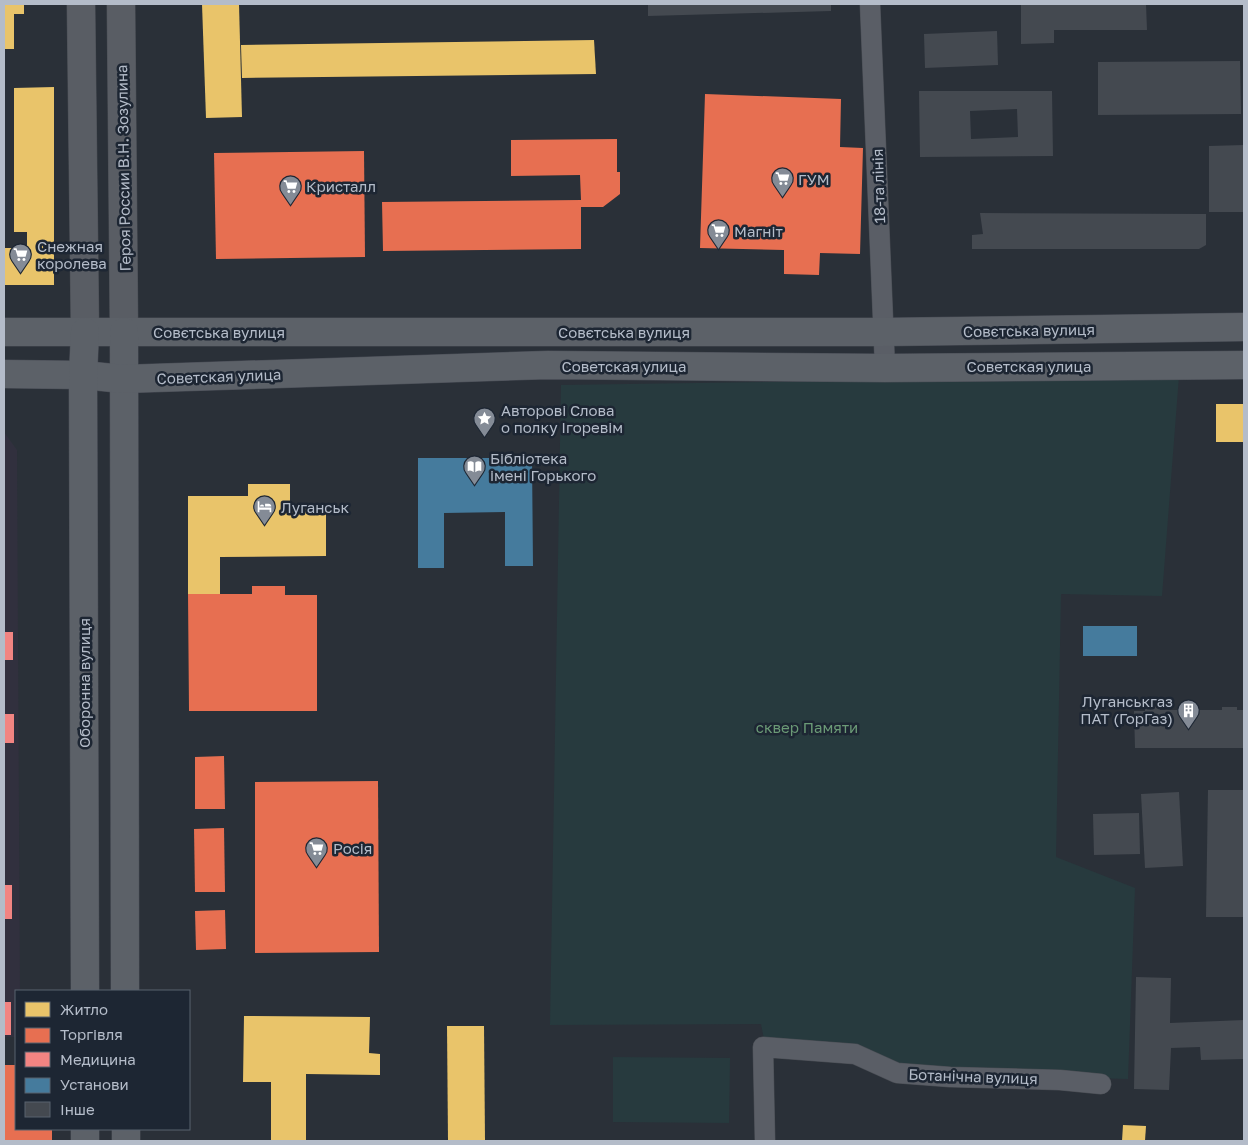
<svg xmlns="http://www.w3.org/2000/svg" width="1248" height="1145" font-family="'Golos Text',sans-serif">
<style>
.medical{fill:#31303e}
.green{fill:#273a3e}
.homes{fill:#e9c46a}
.shops{fill:#e76f51}
.health{fill:#f28482}
.public{fill:#457b9d}
.building{fill:#444950;fill-rule:evenodd}
.lines{fill:none;stroke-linecap:round;stroke-linejoin:round}
.minor-casing{stroke:#484c53;stroke-width:21}
.secondary-casing{stroke:#484c53;stroke-width:29}
.primary-casing{stroke:#484c55;stroke-width:29}
.minor{stroke:#5a5e66;stroke-width:20}
.secondary{stroke:#595d64;stroke-width:28}
.primary{stroke:#5c6168;stroke-width:28}
.labels{text-anchor:middle;dominant-baseline:central;stroke-width:5;stroke-linejoin:round;paint-order:stroke}
.street-label{font-size:15px;fill:#b4bcc9;stroke:#1d2633}
.poi-label{font-size:15px;fill:#b4bcc9;stroke:#1d2633;text-anchor:start}
.park-label{font-size:15px;fill:#6b9a76;stroke:#1d2633}
</style>
<rect width="100%" height="100%" fill="#2a3038"/>
<!-- medical -->
<polygon class="medical" points="4,432 17,450 20,991 16,991 16,1037 4,1037"/>
<!-- green -->
<g class="green">
<polygon points="1179,376 1162,596 1061,594 1056,857 1135,888 1128,1079 950,1074 765,1044 761,1024 550,1025 561,385"/>
<polygon points="613,1057 730,1058 729,1123 613,1122"/>
</g>
<!-- homes -->
<g class="homes">
<polygon points="4,4 24,4 24,14 14,14 14,49 4,49"/>
<polygon points="202,4 239,4 242,117 206,118"/>
<polygon points="594,40 596,74 242,78 241,45"/>
<polygon points="54,87 54,285 4,285 4,248 27,248 27,232 14,232 14,88"/>
<rect x="1216" y="404" width="28" height="38"/>
<polygon points="248,484 290,484 290,507 326,506 326,556 220,557 220,595 188,594 188,496 248,496"/>
<polygon points="244,1016 370,1017 369,1053 380,1054 380,1075 306,1074 306,1141 271,1141 271,1082 243,1082"/>
<polygon points="447,1026 484,1026 485,1141 448,1141"/>
<polygon points="1123,1125 1146,1126 1145,1141 1122,1141"/>
</g>
<!-- shops -->
<g class="shops">
<polygon points="705,94 841,99 840,147 863,148 860,254 820,253 819,275 784,274 784,250 700,248"/>
<polygon points="617,139 617,172 620,172 620,194 603,207 581,207 581,249 383,251 382,202 581,200 580,175 511,176 511,140"/>
<polygon points="364,151 365,257 216,259 214,153"/>
<polygon points="252,586 285,586 285,595 317,595 317,711 189,711 188,594 252,594"/>
<polygon points="224,756 225,809 195,809 195,757"/>
<polygon points="378,781 379,952 255,953 255,782"/>
<polygon points="224,828 225,892 195,892 194,829"/>
<polygon points="225,910 226,949 196,950 195,911"/>
<polygon points="4,1065 16,1065 16,1129 52,1129 52,1141 4,1141"/>
</g>
<!-- health -->
<g class="health">
<rect x="4" y="632" width="9" height="28"/>
<rect x="4" y="714" width="10" height="29"/>
<rect x="4" y="885" width="8" height="34"/>
<rect x="4" y="1002" width="7" height="33"/>
</g>
<!-- public -->
<g class="public">
<polygon points="418,458 532,458 533,566 505,566 505,512 444,513 444,568 418,568"/>
<rect x="1083" y="626" width="54" height="30"/>
</g>
<!-- building -->
<g class="building">
<polygon points="648,4 831,4 831,11 648,16"/>
<polygon points="1021,4 1146,4 1147,30 1054,30 1054,43 1021,44"/>
<polygon points="997,31 998,65 925,68 924,34"/>
<polygon points="1240,61 1241,114 1098,115 1098,62"/>
<path d="M919,91H1052L1053,156L920,157ZM1017,109L1018,137L971,139L970,111Z"/>
<polygon points="1244,145 1244,212 1209,212 1209,146"/>
<polygon points="980,213 1206,214 1206,245 1199,249 972,249 972,235 983,234"/>
<polygon points="1160,706 1160,710 1222,710 1222,707 1237,707 1237,710 1244,710 1244,748 1135,748 1134,711 1145,711 1145,707"/>
<polygon points="1208,790 1244,790 1244,917 1206,917"/>
<polygon points="1179,792 1183,866 1145,868 1141,794"/>
<polygon points="1139,813 1140,854 1094,855 1093,814"/>
<polygon points="1136,977 1171,978 1170,1023 1244,1020 1244,1059 1201,1060 1200,1047 1171,1048 1169,1090 1134,1089"/>
</g>
<g class="lines">
<defs>
<g id="minor">
<polyline points="870,4 885,368"/>
<polyline points="765,1141 763,1047 855,1054 897,1073 950,1077 1060,1080 1101,1084"/>
</g>
<g id="secondary">
<polyline points="81,4 85,332"/>
<polyline points="121,4 124,332"/>
</g>
<g id="primary">
<polyline points="4,332 883,332 1244,327"/>
<polyline points="124,332 125,991"/>
<polyline points="4,374 83,375 123,379 548,365 885,368 1244,365"/>
<polyline points="85,991 83,375 85,332"/>
<polyline points="85,1129 85,1141"/>
<polyline points="126,1129 126,1141"/>
</g>
</defs>
<!-- minor casing -->
<use href="#minor" class="minor-casing"/>
<!-- secondary casing -->
<use href="#secondary" class="secondary-casing"/>
<!-- primary casing -->
<use href="#primary" class="primary-casing"/>
<!-- minor -->
<use href="#minor" class="minor"/>
<!-- secondary -->
<use href="#secondary" class="secondary"/>
<!-- primary -->
<use href="#primary" class="primary"/>
</g>
<!-- icons -->
<defs>
<symbol id="supermarket-pin" viewBox="-11 -11 22 30"><path d="M0 17L-7.5 6A9.5 9.5 0 1 1 7.5 6Z" fill="#848b96" stroke="#1d2633"/><path d="M-6-5.5h2.5l.6 2H6L4.5 2H-2.5L-4.4-4H-6ZM-1.5 3.2a1.3 1.3 0 1 0 .1 0ZM3 3.2a1.3 1.3 0 1 0 .1 0Z" fill="#fff"/></symbol>
<symbol id="sight-pin" viewBox="-11 -11 22 30"><path d="M0 17L-7.5 6A9.5 9.5 0 1 1 7.5 6Z" fill="#848b96" stroke="#1d2633"/><path d="M0-6L1.8-2.2L6-1.7L2.9 1.2L3.7 5.4L0 3.3L-3.7 5.4L-2.9 1.2L-6-1.7L-1.8-2.2Z" fill="#fff"/></symbol>
<symbol id="library-pin" viewBox="-11 -11 22 30"><path d="M0 17L-7.5 6A9.5 9.5 0 1 1 7.5 6Z" fill="#848b96" stroke="#1d2633"/><path d="M-6-4Q-3-5.5-.7-3.5V5Q-3 3-6 4ZM6-4Q3-5.5 .7-3.5V5Q3 3 6 4Z" fill="#fff"/></symbol>
<symbol id="hotel-pin" viewBox="-11 -11 22 30"><path d="M0 17L-7.5 6A9.5 9.5 0 1 1 7.5 6Z" fill="#848b96" stroke="#1d2633"/><path d="M-6-4.5h1.5V1H6V5H4.5V3h-9V5H-6ZM-4 0a1.8 1.8 0 1 1 3.6 0ZM.5 0V-2.5h3Q6-2.5 6 0Z" fill="#fff"/></symbol>
<symbol id="building-pin" viewBox="-11 -11 22 30"><path d="M0 17L-7.5 6A9.5 9.5 0 1 1 7.5 6Z" fill="#848b96" stroke="#1d2633"/><path d="M-4-6H4V6H1V3H-1V6H-4ZM-2.5-4.3h1.7v1.8h-1.7ZM.8-4.3h1.7v1.8H.8ZM-2.5-1h1.7V.8h-1.7ZM.8-1h1.7V.8H.8Z" fill="#fff"/></symbol>
</defs>
<g fill-rule="evenodd">
<use href="#supermarket-pin" x="770" y="166" width="25" height="34"/>
<use href="#supermarket-pin" x="278" y="174" width="25" height="34"/>
<use href="#supermarket-pin" x="706" y="218" width="25" height="34"/>
<use href="#supermarket-pin" x="8" y="242" width="25" height="34"/>
<use href="#sight-pin" x="472" y="406" width="25" height="34"/>
<use href="#library-pin" x="462" y="454" width="25" height="34"/>
<use href="#hotel-pin" x="252" y="494" width="25" height="34"/>
<use href="#building-pin" x="1176" y="698" width="25" height="34"/>
<use href="#supermarket-pin" x="304" y="836" width="25" height="34"/>
</g>
<g class="labels">
<!-- street labels -->
<g class="street-label">
<text transform="translate(123 168) rotate(-91)">Героя России В.Н. Зозулина</text>
<text transform="translate(878 186) rotate(-92)">18-та лінія</text>
<text transform="translate(1029 330) rotate(-1)">Совєтська вулиця</text>
<text x="219" y="332">Совєтська вулиця</text>
<text x="624" y="332">Совєтська вулиця</text>
<text x="624" y="366">Советская улица</text>
<text x="1029" y="366">Советская улица</text>
<text transform="translate(219 376) rotate(-2)">Советская улица</text>
<text transform="translate(84 683) rotate(-90)">Оборонна вулиця</text>
<text transform="translate(973 1076) rotate(2)">Ботанічна вулиця</text>
</g>
<!-- poi labels -->
<g class="poi-label">
<text x="798" y="179">ГУМ</text>
<text x="306" y="186">Кристалл</text>
<text x="734" y="231">Магніт</text>
<text x="37" y="246">Снежная<tspan x="37" dy="17">королева</tspan></text>
<text x="501" y="410">Авторові Слова<tspan x="501" dy="17">о полку Ігоревім</tspan></text>
<text x="490" y="458">Бібліотека<tspan x="490" dy="17">імені Горького</tspan></text>
<text x="281" y="507">Луганськ</text>
<text x="1173" y="701" text-anchor="end">Луганськгаз<tspan x="1173" dy="17">ПАТ (ГорГаз)</tspan></text>
<text x="333" y="848">Росія</text>
</g>
<!-- park labels -->
<g class="park-label">
<text x="807" y="727">сквер Памяти</text>
</g>
</g>
<!-- border -->
<rect width="1248" height="1145" fill="none" stroke="#b4bcc9" stroke-width="10"/>
<!-- legend -->
<rect x="15" y="990" width="175" height="140" fill="#1d2633" stroke="#59626f"/>
<rect x="25" y="1002" width="25" height="15" fill="#e9c46a" stroke="#59626f"/>
<text x="60" y="1015" font-size="15" fill="#b4bcc9">Житло</text>
<rect x="25" y="1028" width="25" height="15" fill="#e76f51" stroke="#59626f"/>
<text x="60" y="1040" font-size="15" fill="#b4bcc9">Торгівля</text>
<rect x="25" y="1052" width="25" height="15" fill="#f28482" stroke="#59626f"/>
<text x="60" y="1065" font-size="15" fill="#b4bcc9">Медицина</text>
<rect x="25" y="1078" width="25" height="15" fill="#457b9d" stroke="#59626f"/>
<text x="60" y="1090" font-size="15" fill="#b4bcc9">Установи</text>
<rect x="25" y="1102" width="25" height="15" fill="#444950" stroke="#59626f"/>
<text x="60" y="1115" font-size="15" fill="#b4bcc9">Інше</text>
</svg>
